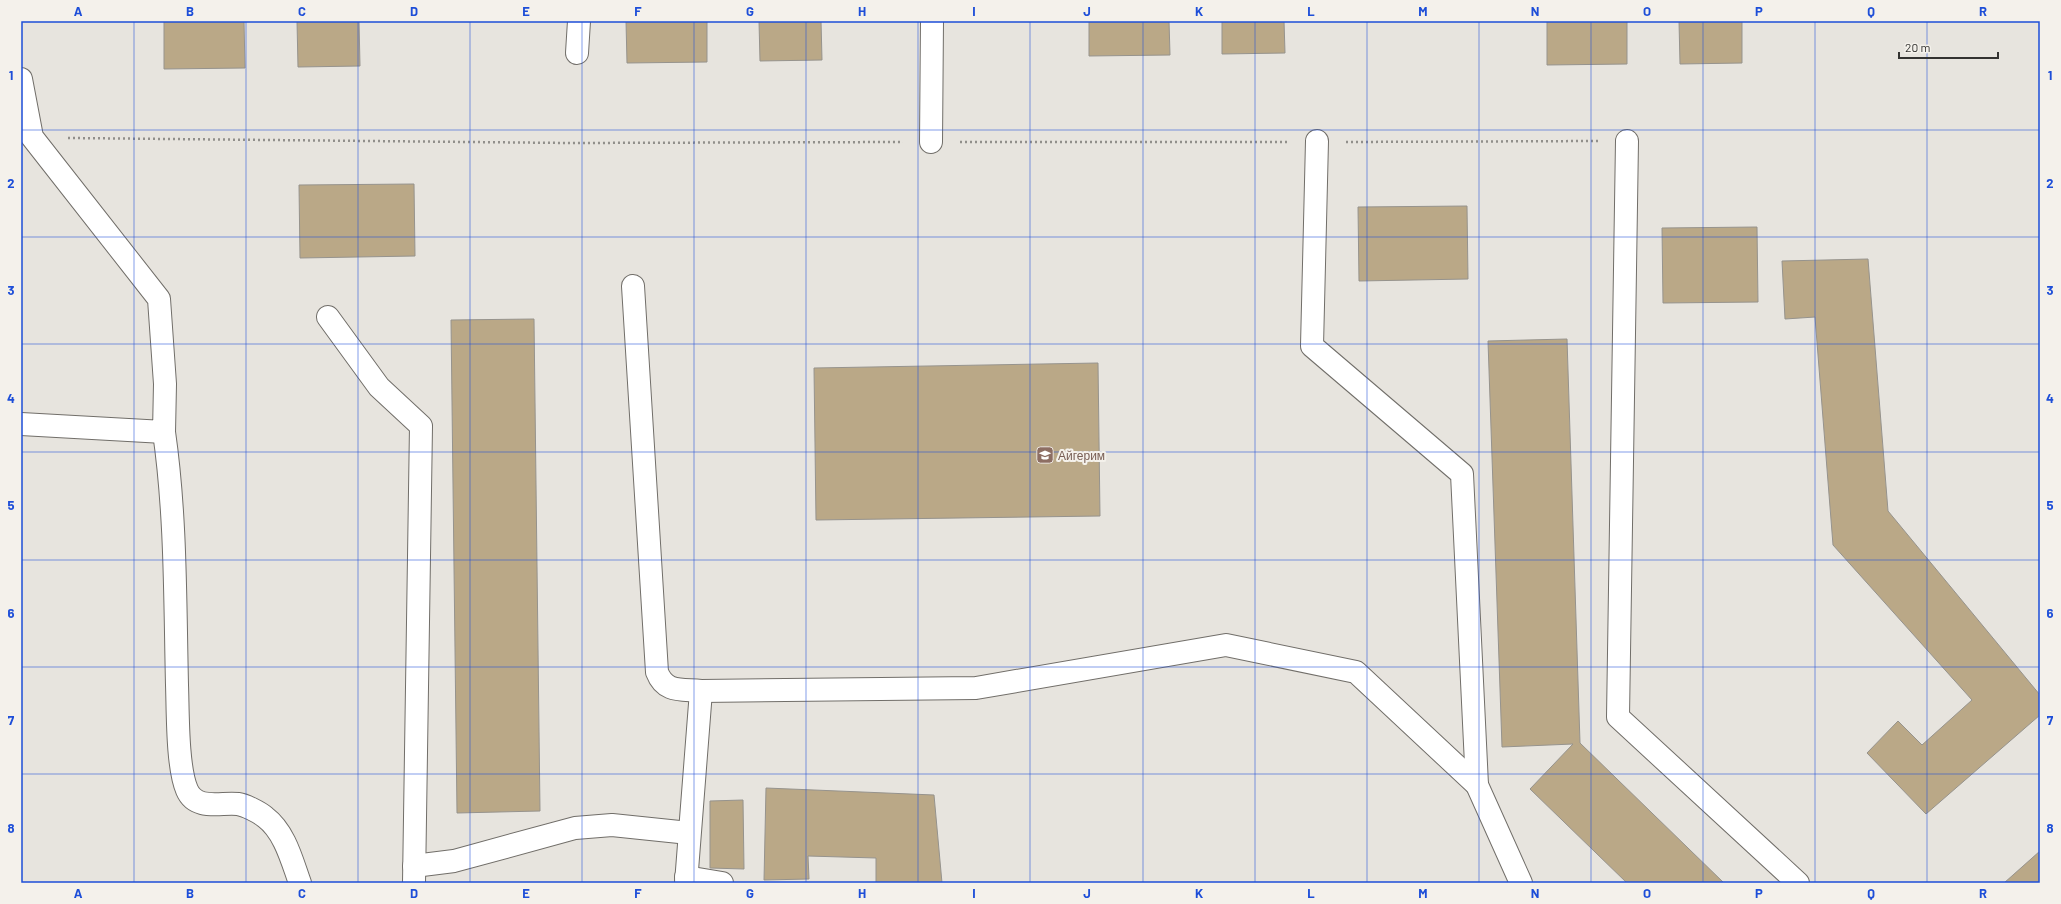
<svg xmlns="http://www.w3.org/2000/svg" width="2061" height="904" font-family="Barlow,sans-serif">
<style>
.building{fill:#baa887;stroke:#96938d}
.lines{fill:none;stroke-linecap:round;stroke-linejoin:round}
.minor-casing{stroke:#716e69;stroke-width:24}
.path{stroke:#918f8b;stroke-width:2.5;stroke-dasharray:2 3;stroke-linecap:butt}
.minor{stroke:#fff;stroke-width:22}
.grid{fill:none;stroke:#1d4ed8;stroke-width:1;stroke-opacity:0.55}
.labels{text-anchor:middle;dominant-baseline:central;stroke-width:4;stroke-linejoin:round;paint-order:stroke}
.education-label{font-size:12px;fill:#785e54;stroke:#f4f1eb;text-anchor:start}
.neatline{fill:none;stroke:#1d4ed8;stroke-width:1.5}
.grid-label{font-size:13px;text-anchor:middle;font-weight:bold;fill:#1d4ed8}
</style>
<rect width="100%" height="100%" fill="#e7e4de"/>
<!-- building -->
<g class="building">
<polygon points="164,21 244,21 245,68 164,69"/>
<polygon points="297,21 359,21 360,66 298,67"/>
<polygon points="626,21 707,21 707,62 627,63"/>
<polygon points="759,21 821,21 822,60 760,61"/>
<polygon points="1089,21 1169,21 1170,55 1089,56"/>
<polygon points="1222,21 1284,21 1285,53 1222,54"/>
<polygon points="1547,21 1627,21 1627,64 1547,65"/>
<polygon points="1679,21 1742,21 1742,63 1680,64"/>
<polygon points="414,184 415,256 300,258 299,185"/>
<polygon points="1467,206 1468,279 1359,281 1358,207"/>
<polygon points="1757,227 1758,302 1663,303 1662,228"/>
<polygon points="1868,259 1888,511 2040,695 2040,715 1926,814 1867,753 1898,721 1922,745 1972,700 1833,545 1815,317 1785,319 1782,261"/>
<polygon points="534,319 540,811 457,813 451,320"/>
<polygon points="1567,339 1580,743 1724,883 1627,883 1530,789 1573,744 1502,747 1488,341"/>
<polygon points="1098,363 1100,516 816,520 814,368"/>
<polygon points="766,788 934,795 942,883 876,883 876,858 808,856 809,879 764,880"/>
<polygon points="743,800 744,869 710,868 710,801"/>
<polygon points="2040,851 2040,883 2004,883"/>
</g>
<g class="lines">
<defs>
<g id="minor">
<polyline points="577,53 579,21"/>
<polyline points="21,79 32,137 159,299 165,384 164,432 21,424"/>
<polyline points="1317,141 1312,346 1462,474 1477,785 1521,883"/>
<polyline points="1627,141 1618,717 1798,883"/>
<polyline points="931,142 932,21"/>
<path d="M633,286L657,672C665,693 681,689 701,691L976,688L1226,645L1356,672L1477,785"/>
<polyline points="328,317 379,387 421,426 414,883"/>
<path d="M164,432C176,515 175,601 177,685C178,711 177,767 187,790C196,811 221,802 238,804C245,805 259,812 265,817C285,832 292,861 300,883"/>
<polyline points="414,866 454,861 575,828 612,825 689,833"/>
<polyline points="686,877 722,883"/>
<polyline points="686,883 701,691"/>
</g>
</defs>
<!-- minor casing -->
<use href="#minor" class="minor-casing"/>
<!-- path -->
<g class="path">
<polyline points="68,138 570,143 903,142"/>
<polyline points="960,142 1289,142"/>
<polyline points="1346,142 1599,141"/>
</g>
<!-- minor -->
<use href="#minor" class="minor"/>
</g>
<!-- grid -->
<path class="grid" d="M134,21V883M246,21V883M358,21V883M470,21V883M582,21V883M694,21V883M806,21V883M918,21V883M1030,21V883M1143,21V883M1255,21V883M1367,21V883M1479,21V883M1591,21V883M1703,21V883M1815,21V883M1927,21V883M21,130H2040M21,237H2040M21,344H2040M21,452H2040M21,560H2040M21,667H2040M21,774H2040"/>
<!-- icons -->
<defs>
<symbol id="school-square" viewBox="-11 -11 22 22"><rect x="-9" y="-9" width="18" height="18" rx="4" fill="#8d6e63" stroke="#f4f1eb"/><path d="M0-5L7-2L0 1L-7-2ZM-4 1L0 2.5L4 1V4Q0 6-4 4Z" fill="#fff"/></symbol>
</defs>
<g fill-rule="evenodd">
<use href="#school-square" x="1035" y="445" width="20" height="20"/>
</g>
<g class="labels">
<!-- education labels -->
<g class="education-label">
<text x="1058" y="455">Айгерим</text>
</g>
</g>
<!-- border -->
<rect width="2061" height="904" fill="none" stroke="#f4f1eb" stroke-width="44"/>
<!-- scale -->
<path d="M1899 52v6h99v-6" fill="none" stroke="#333230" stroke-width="2"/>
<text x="1905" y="52" font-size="12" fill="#333230" stroke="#f4f1eb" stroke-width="3" paint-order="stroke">20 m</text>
<rect x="22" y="22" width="2017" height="860" class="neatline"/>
<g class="grid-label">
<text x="78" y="16">A</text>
<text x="190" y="16">B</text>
<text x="302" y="16">C</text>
<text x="414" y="16">D</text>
<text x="526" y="16">E</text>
<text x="638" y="16">F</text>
<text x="750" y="16">G</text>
<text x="862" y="16">H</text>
<text x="974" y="16">I</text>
<text x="1087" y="16">J</text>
<text x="1199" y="16">K</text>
<text x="1311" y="16">L</text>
<text x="1423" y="16">M</text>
<text x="1535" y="16">N</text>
<text x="1647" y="16">O</text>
<text x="1759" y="16">P</text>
<text x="1871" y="16">Q</text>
<text x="1983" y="16">R</text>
<text x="11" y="80">1</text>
<text x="2050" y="80">1</text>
<text x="11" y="188">2</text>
<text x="2050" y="188">2</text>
<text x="11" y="295">3</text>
<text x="2050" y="295">3</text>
<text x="11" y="403">4</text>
<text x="2050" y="403">4</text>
<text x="11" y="510">5</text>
<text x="2050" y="510">5</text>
<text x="11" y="618">6</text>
<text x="2050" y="618">6</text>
<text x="11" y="725">7</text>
<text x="2050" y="725">7</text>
<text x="11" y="833">8</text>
<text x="2050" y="833">8</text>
<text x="78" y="898">A</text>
<text x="190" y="898">B</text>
<text x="302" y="898">C</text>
<text x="414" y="898">D</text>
<text x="526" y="898">E</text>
<text x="638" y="898">F</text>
<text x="750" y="898">G</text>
<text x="862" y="898">H</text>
<text x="974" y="898">I</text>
<text x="1087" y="898">J</text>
<text x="1199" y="898">K</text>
<text x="1311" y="898">L</text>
<text x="1423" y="898">M</text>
<text x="1535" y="898">N</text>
<text x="1647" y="898">O</text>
<text x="1759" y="898">P</text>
<text x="1871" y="898">Q</text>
<text x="1983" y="898">R</text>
</g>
</svg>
